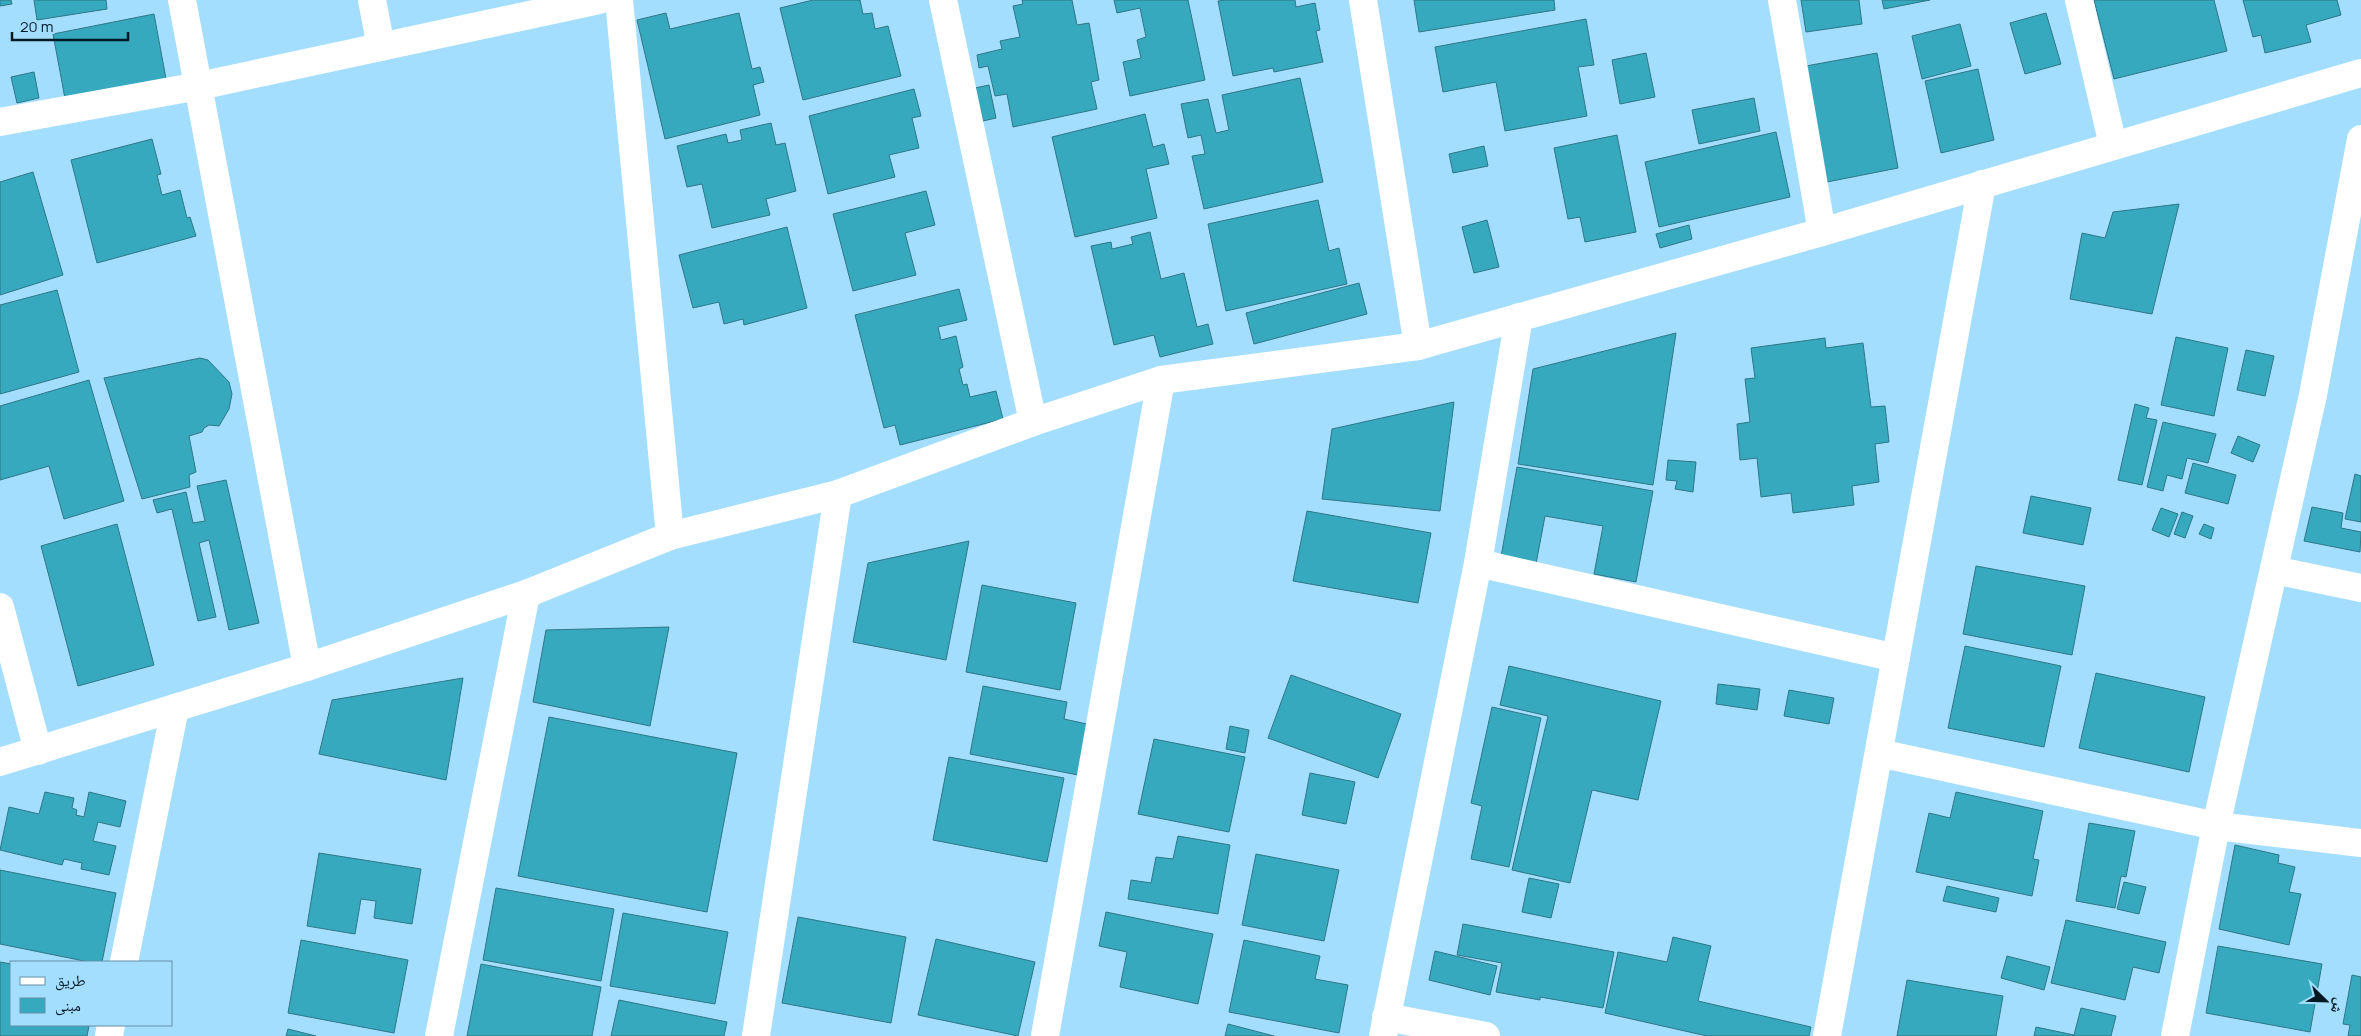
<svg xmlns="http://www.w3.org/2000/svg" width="2361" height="1036" font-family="Manrope,'Noto Naskh Arabic',sans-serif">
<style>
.building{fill:#36a9bf;stroke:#2e7786}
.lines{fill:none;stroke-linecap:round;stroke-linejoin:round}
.minor{stroke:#fff;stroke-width:28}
.tertiary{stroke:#fff;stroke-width:28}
</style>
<rect width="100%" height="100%" fill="#a4deff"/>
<!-- building -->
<g class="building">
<polygon points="0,0 11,0 12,4 0,6"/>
<polygon points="34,0 106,0 107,9 37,20"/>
<polygon points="813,0 860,0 863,14 872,13 875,29 888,26 901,76 803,100 780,8"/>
<polygon points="1022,0 1072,0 1077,25 1089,23 1099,80 1091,82 1097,109 1013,127 1007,94 995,96 988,66 979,68 977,55 1002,49 1000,41 1020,37 1013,6 1023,4"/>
<polygon points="1114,0 1188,0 1205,80 1130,96 1123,62 1141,58 1137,40 1146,37 1140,8 1117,13"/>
<polygon points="1226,0 1295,0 1296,7 1315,3 1320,30 1316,31 1323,62 1274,72 1273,68 1233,76 1218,1"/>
<polygon points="1414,0 1554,0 1555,10 1419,32"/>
<polygon points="1801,0 1859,0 1862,24 1806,32"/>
<polygon points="1882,0 1930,0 1884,9"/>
<polygon points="2094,0 2214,0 2227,51 2114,79"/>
<polygon points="2243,0 2337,0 2341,15 2306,25 2311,42 2265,53 2261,35 2253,37"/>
<polygon points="666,13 670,29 739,13 752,69 760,67 764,82 753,85 760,115 665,139 637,20"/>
<polygon points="2046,13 2061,64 2025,74 2010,23"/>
<polygon points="154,14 167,84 66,104 53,34"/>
<polygon points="1586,19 1594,65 1578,67 1587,116 1505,131 1496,82 1443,92 1435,47"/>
<polygon points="1960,24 1971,66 1922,79 1912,36"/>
<polygon points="1646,53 1655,97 1620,104 1612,60"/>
<polygon points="1877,53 1898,168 1827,182 1806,66"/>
<polygon points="1978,69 1994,140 1941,153 1925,81"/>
<polygon points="34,72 39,98 17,103 11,77"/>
<polygon points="1300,78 1323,182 1204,209 1192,156 1205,154 1201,135 1188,138 1181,104 1208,99 1216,133 1229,130 1222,95"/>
<polygon points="989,85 996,118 983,121 975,88"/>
<polygon points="914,89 921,116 912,118 919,148 889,155 895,177 828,194 809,116"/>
<polygon points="1754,98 1760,131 1699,144 1692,110"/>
<polygon points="1145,114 1153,147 1164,144 1169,164 1146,169 1157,218 1075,237 1052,137"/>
<polygon points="771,123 776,145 785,143 796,191 766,199 770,215 712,228 702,184 687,187 677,146 726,134 728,143 742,140 740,130"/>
<polygon points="1776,132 1790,197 1659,227 1645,162"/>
<polygon points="1617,135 1636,232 1585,242 1580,217 1568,219 1554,148"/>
<polygon points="152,139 161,174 157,175 162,195 180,190 187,218 190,217 196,236 97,263 71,160"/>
<polygon points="1484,146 1488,166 1453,173 1449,154"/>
<polygon points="33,172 63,275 0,295 0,182"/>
<polygon points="926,191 935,225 905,233 916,275 853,291 833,214"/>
<polygon points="1318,200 1329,251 1339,248 1347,284 1226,311 1208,224"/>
<polygon points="2179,204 2152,314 2070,299 2082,233 2105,238 2113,212"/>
<polygon points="1487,220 1499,267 1474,273 1462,227"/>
<polygon points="1689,225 1692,239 1660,248 1656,234"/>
<polygon points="787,227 807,308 744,325 743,319 724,324 719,302 693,308 679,255"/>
<polygon points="1150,232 1161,279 1184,273 1197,327 1208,324 1213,344 1160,357 1154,335 1114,345 1091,246 1111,242 1112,249 1133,244 1131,237"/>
<polygon points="1359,283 1367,314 1254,344 1246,313"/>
<polygon points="959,289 967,320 938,327 941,340 956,336 963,367 959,369 963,385 967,384 970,397 996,391 1003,419 900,445 895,425 884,428 855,315"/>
<polygon points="57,290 79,372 0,394 0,305"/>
<polygon points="1676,333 1653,485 1518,464 1533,369"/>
<polygon points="2176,337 2228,348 2214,416 2161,405"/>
<polygon points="1825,338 1826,348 1863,343 1871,407 1885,406 1889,442 1875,444 1879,482 1852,486 1854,505 1793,513 1791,493 1761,497 1757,458 1740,460 1737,424 1750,422 1745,379 1755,378 1751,348"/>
<polygon points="2246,350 2274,356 2265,396 2237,390"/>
<polygon points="200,358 208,360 229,382 232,394 229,409 219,426 209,425 204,428 202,432 189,436 196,472 189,475 190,487 142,499 104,378"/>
<polygon points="89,380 124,501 64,519 49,466 0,480 0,406"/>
<polygon points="1454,402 1440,511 1322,499 1332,429"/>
<polygon points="2135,404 2149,408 2146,418 2157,420 2142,485 2118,480"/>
<polygon points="2163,422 2216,434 2208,463 2187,458 2182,479 2167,475 2163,491 2147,487"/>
<polygon points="2238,436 2260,445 2253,462 2231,453"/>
<polygon points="1668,460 1696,462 1693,492 1675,489 1677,481 1666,480"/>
<polygon points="2193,463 2236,475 2228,504 2185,493"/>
<polygon points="1517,467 1653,491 1636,582 1594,574 1603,526 1545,516 1536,564 1501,557"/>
<polygon points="2355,474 2361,476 2361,522 2345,519"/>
<polygon points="226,480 259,623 229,630 209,540 199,543 216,617 198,621 172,509 157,513 153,500 186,492 193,523 205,521 197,486"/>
<polygon points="2031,496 2091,508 2083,545 2023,533"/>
<polygon points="2312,507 2343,513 2341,528 2361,532 2360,552 2304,541"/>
<polygon points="2161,508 2178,514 2169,537 2152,530"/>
<polygon points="1307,511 1431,533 1418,603 1293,581"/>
<polygon points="2182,512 2193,516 2185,538 2174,534"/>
<polygon points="117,524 154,665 78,686 41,546"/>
<polygon points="2204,524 2214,528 2211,539 2199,534"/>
<polygon points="969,541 946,660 853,642 868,563"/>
<polygon points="1976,566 2085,586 2072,655 1963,634"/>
<polygon points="982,585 1076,603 1060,690 966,672"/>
<polygon points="669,627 650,726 533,702 546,630"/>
<polygon points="1965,646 2061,666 2044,747 1948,728"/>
<polygon points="1509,666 1661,701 1638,800 1592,790 1570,883 1512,870 1548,716 1500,705"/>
<polygon points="2096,673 2205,697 2189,772 2079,748"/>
<polygon points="1291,675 1401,714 1378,778 1268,738"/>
<polygon points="463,678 446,780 319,754 332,700"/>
<polygon points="1718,684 1760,689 1757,710 1716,704"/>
<polygon points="983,686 1067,702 1064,719 1087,724 1078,775 970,754"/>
<polygon points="1789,690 1834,698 1829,724 1784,716"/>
<polygon points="1492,707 1541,718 1509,867 1471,859 1482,806 1471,803"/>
<polygon points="549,717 737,753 707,912 518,876"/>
<polygon points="1230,726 1249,730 1245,753 1226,749"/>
<polygon points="1154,739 1245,757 1229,832 1138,814"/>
<polygon points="949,757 1064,778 1047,862 933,840"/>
<polygon points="1310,773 1355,782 1346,824 1302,815"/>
<polygon points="45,792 74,798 72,808 77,810 76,815 84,817 89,792 126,801 120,827 98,822 93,841 116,846 109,875 81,869 82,863 64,859 62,865 0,850 9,807 39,814"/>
<polygon points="1956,792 2043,811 2033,859 2039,860 2032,896 1916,872 1929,813 1950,818"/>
<polygon points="2089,823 2135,831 2126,877 2121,876 2115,908 2076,901"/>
<polygon points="1178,836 1230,845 1218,914 1128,899 1131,880 1151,883 1156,857 1173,859"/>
<polygon points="2235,845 2279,855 2278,863 2295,867 2289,892 2301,894 2289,945 2219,929"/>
<polygon points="319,853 421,869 412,924 374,918 376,901 361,899 355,934 307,926"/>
<polygon points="1256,854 1339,870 1324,941 1242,925"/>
<polygon points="0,870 116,893 102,962 89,962 0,944"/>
<polygon points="1529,878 1559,884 1551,918 1522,912"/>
<polygon points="2124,882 2146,887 2139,914 2117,909"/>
<polygon points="1947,886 1999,898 1996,912 1943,901"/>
<polygon points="496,888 614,909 601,981 483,960"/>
<polygon points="1106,912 1213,934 1198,1004 1120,987 1127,952 1099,946"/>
<polygon points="623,913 728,932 715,1004 610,986"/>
<polygon points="798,917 906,937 891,1023 782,1003"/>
<polygon points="2066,920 2166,942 2159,973 2133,967 2125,1000 2051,983"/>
<polygon points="1463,924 1614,952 1603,1008 1540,997 1540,1000 1496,992 1502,963 1457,955"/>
<polygon points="1673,937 1711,946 1698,1001 1811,1027 1809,1036 1707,1036 1605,1013 1618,952 1667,962"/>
<polygon points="936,939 1035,962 1018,1036 918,1015"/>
<polygon points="301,940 408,960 394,1033 288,1013"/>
<polygon points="1244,940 1320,956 1315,979 1348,985 1339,1033 1229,1012"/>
<polygon points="2218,946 2322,964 2310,1032 2206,1013"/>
<polygon points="1435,951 1497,966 1490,995 1429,980"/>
<polygon points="2007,956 2050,967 2044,990 2001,978"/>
<polygon points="0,962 11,964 11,1025 82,1025 89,1026 87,1036 0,1036"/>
<polygon points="481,964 601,987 592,1036 467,1036"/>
<polygon points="2352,975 2361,977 2361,1036 2348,1036 2350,1025 2343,1024"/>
<polygon points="1907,980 2003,996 1996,1036 1897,1036"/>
<polygon points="619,1000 727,1022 724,1036 611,1036"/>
<polygon points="2081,1008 2116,1016 2111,1036 2034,1036 2036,1027 2074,1035"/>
<polygon points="1228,1024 1274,1036 1225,1036"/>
<polygon points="288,1029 316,1036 286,1036"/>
</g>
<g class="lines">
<!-- minor -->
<g class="minor">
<polyline points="182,0 307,667"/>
<polyline points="372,0 381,47"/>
<polyline points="619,0 670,536"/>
<polyline points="943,0 1033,422"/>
<polyline points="1363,0 1418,346"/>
<polyline points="1782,0 1822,232"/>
<polyline points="2079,0 2113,145"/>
<polyline points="0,122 199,86 599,0"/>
<polyline points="1478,563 1896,658"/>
<polyline points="2274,570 2361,588"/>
<polyline points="0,607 38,751"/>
<polyline points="1879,753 2216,826 2361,843"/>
<polyline points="124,962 175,708"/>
<polyline points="1386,1017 1486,1036"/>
<polyline points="109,1036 111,1025"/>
<polyline points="439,1036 526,594"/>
<polyline points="756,1036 838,494"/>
<polyline points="1045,1036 1161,380"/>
<polyline points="1383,1036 1478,563 1519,317"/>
<polyline points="1827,1036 1982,184"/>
<polyline points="2175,1036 2216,826 2313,395 2361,139"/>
</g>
<!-- tertiary -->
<polyline class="tertiary" points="0,762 307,667 526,594 670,536 838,494 1033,422 1161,380 1418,346 1822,232 2361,73"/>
</g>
<!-- legend -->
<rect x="10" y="961" width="162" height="65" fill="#a4deff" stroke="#638fa7"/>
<rect x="20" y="977" width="25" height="8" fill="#ffffff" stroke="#638fa7"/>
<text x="55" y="986" font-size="15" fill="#021924">طريق</text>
<rect x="20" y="998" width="25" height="15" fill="#36a9bf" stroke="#638fa7"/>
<text x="55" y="1011" font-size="15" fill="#021924">مبنى</text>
<!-- north arrow -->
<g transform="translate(2326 1001) rotate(113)" stroke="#a4deff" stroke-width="4" paint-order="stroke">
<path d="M0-4L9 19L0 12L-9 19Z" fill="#021924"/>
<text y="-8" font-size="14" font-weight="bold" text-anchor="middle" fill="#021924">ش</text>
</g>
<!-- scale -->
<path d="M12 32v8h116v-8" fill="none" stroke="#021924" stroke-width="2.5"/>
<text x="20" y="32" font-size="15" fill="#021924" stroke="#a4deff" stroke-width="4" paint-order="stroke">20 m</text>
</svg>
